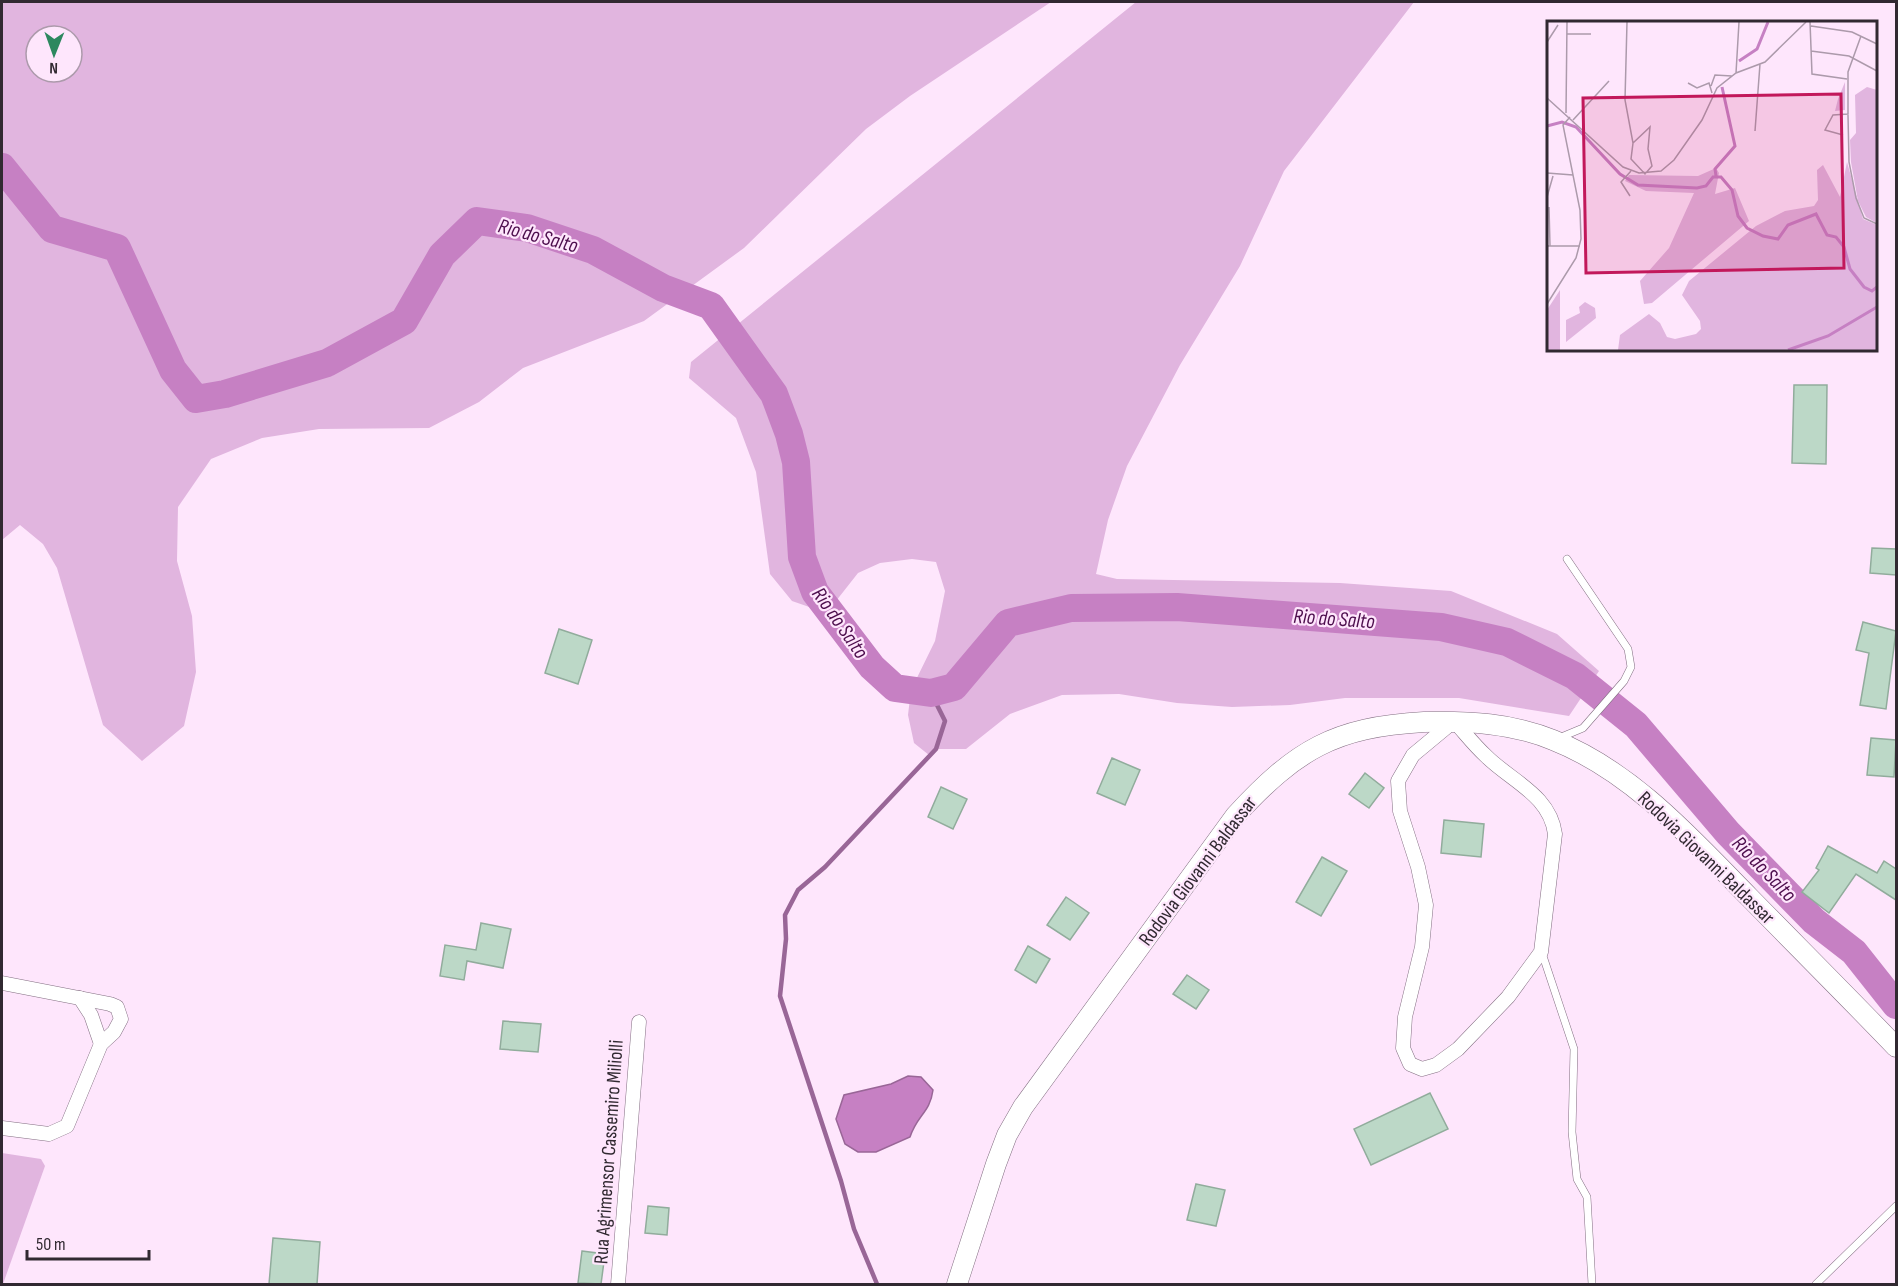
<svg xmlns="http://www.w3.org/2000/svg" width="1898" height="1286" font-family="'Sofia Sans Condensed',sans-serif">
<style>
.green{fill:#e1b5df;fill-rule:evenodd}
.water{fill:#c680c3;stroke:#996697;stroke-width:1.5}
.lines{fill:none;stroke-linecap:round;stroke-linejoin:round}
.stream{stroke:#996697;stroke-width:4.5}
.river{stroke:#c680c3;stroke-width:28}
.building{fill:#bcd8c7;stroke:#91ac9c;stroke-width:1.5}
.lane-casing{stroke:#836f82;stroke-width:8}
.street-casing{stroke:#836f82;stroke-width:15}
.secondary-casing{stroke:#836f82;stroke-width:21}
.lane{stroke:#fff;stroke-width:7}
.street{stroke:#fff;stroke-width:14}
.secondary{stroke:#fff;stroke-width:20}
.labels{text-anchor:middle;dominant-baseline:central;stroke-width:4.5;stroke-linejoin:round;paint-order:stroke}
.street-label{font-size:20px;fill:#312931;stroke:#fee6fc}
.water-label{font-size:21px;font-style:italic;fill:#4d0e4d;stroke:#fee6fc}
.inset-river{fill:none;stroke:#c680c3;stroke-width:3}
.inset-road{fill:none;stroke:#ac9aab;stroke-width:1.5}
.view{fill:#c2185b;fill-opacity:0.15;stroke:#c2185b;stroke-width:3}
.inset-edge{fill:none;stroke:#312931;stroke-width:3}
</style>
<rect width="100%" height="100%" fill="#fee6fc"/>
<!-- green -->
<g class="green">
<path d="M2,2H1051L910,96L866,129L744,248L644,321L523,368L479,402L429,428L319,429L262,438L211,459L178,507L177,561L192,616L196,672L184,726L142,761L103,725L57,568L43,544L20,525L2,540ZM36,36H72V72H36Z"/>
<polygon points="1136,2 1414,2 1284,171 1240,266 1180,365 1127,466 1108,520 1096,574 1117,579 1340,583 1451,591 1557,634 1599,671 1569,716 1459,698 1345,698 1290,705 1232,707 1177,703 1119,694 1062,695 1010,714 966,749 936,749 929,755 914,743 908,715 911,690 935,641 945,591 936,562 912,559 880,563 858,573 836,601 815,609 792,601 770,574 756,472 736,418 689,378 691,362"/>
<polygon points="2,1153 41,1159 45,1166 3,1284"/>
</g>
<!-- water -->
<path class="water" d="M908,1076L921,1077L933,1090C930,1113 917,1115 910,1137L876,1152H858L845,1144L836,1119L844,1095L891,1084Z"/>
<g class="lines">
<!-- stream -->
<polyline class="stream" points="877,1284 854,1229 841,1181 780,996 786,939 785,915 798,890 825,867 936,749 945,721 931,693"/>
<!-- river -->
<polyline class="river" points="2,167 52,229 117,248 173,370 196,399 225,394 327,363 404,321 442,255 477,221 527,228 593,250 663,288 711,306 774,394 789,434 796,462 802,557 815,592 872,667 895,688 931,693 954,687 1008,623 1071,608 1177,607 1441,627 1507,642 1575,676 1636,725 1728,833 1814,921 1854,952 1896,1005"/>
</g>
<!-- building -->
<g class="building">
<polygon points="1794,385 1827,385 1826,464 1792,463"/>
<polygon points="1872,548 1896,549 1896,575 1870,573"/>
<polygon points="1863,622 1896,631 1886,709 1860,705 1869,653 1856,650"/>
<polygon points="559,629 592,640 578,684 545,673"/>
<polygon points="1871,738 1896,740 1894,777 1867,775"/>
<polygon points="1112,758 1140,770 1125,805 1097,793"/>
<polygon points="1365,773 1384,788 1369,808 1349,794"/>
<polygon points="941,787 967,799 953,829 928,817"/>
<polygon points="1444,820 1484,824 1481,857 1441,853"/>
<polygon points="1828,846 1877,873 1884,861 1896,869 1896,900 1856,874 1829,913 1802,892 1819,870 1816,868"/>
<polygon points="1322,857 1347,871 1321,916 1296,902"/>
<polygon points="1066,897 1089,913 1070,940 1047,925"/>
<polygon points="481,923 511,929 503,968 467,961 464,980 440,976 445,945 476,950"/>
<polygon points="1028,946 1050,959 1036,983 1015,970"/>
<polygon points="1187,975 1209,990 1196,1009 1173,994"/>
<polygon points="503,1021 541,1024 538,1052 500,1049"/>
<polygon points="1430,1093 1448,1129 1371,1165 1354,1129"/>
<polygon points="1196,1184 1225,1190 1216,1226 1187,1220"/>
<polygon points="648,1206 669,1208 667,1235 645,1233"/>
<polygon points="273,1238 320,1242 317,1284 269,1284"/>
<polygon points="582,1251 605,1254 601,1284 578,1283"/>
</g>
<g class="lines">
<defs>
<g id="lane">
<polyline points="1559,738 1583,728 1624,681 1631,667 1628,649 1567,559"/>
<polyline points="1542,953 1574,1049 1572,1132 1577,1179 1587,1197 1592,1284"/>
<polyline points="1816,1284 1896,1206"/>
</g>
<g id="street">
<path d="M1454,721C1465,733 1474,745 1486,756C1511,781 1550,795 1555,834L1541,952L1508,997L1458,1049L1436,1065L1422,1069L1410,1064L1403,1048L1405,1017L1422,947L1426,905L1418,867L1400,811L1398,781L1413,755Z"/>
<polyline points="2,983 110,1004 117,1007 121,1019 114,1032 101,1044 67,1126 49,1134 2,1128"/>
<polyline points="80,998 91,1015 101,1044"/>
<polyline points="618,1284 639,1022"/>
</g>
<path id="secondary" d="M957,1284L996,1164L1007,1135L1023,1107L1236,815C1296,750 1334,727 1424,722C1468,721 1512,723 1553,740C1632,771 1692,839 1750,898C1799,948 1848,997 1896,1047"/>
</defs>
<!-- lane casing -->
<use href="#lane" class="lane-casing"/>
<!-- street casing -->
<use href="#street" class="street-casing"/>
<!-- secondary casing -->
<use href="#secondary" class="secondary-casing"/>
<!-- lane -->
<use href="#lane" class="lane"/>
<!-- street -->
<use href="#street" class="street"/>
<!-- secondary -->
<use href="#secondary" class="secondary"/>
</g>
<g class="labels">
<!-- street labels -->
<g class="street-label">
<text transform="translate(1706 858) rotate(44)">Rodovia Giovanni Baldassar</text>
<text transform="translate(1198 871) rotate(-53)">Rodovia Giovanni Baldassar</text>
<text transform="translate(609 1152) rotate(-86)">Rua Agrimensor Cassemiro Miliolli</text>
</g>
<!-- water labels -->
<g class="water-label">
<text transform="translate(538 236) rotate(15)">Rio do Salto</text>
<text transform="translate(1334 619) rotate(4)">Rio do Salto</text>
<text transform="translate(840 623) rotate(55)">Rio do Salto</text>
<text transform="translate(1764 869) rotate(46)">Rio do Salto</text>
</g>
</g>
<!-- overview -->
<g transform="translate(1547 21)">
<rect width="330" height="330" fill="#fee6fc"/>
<path d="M298,61V89L288,90L291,78ZM320,66L330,69L328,201L319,196L311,180L304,141L303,119L309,112L308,74ZM300,141L316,198L330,204V329H71L73,314L102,293L113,302L120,316L128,318L149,313L154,308L153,300L135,274L142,260L209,205L238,190L267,185L271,179L270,149L276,144L293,176ZM169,147L172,152L168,173L188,167L202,200L105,282L97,283L93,260L122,227L147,172L99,170L78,160L82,154L151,155ZM13,269V329H0V289ZM38,281L48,287L49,297L19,321V299L33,292L32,286Z" fill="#e1b5df"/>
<path class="inset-river" d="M192,40L210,28L221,1M0,105L15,101L29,106L73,153L91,164L150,167L159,165L166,156H174L185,169L191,195L200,207L216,215L231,218L241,204L269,193L280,214L289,216L297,226L303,248L317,266L325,270L330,266M169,155L168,148L188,125L175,66M241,329L281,315L330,286"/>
<path class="inset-road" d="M80,1L78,79L86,122L84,138L98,153L105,145L101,128L103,106L86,122M263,1L265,53L300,58M264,5L305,11L330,23M20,13H44M0,21L11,4M264,30L302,35L330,50M189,52L192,1M141,62L150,67L162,62L165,72M164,65L168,54L185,55M0,77L76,146L92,152L114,150L127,139L155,99L170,67L189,52L218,41L259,1M19,92L20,1M301,94L302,141L309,177L317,197L330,203M26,99L62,60M208,110L213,43M296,114L278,109L286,94L301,93V51L314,15M0,152L26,154M83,175L74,161L84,150M0,176L6,155M2,186L3,225M0,225H33M0,283L29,237L34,218L33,189L16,104L23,96"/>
<path class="view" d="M294,73L297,247L39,252L36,77Z"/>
<rect width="330" height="330" class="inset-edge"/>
</g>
<!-- border -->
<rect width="1898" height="1286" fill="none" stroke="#312931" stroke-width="6"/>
<!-- north arrow -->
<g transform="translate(54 54) rotate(181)"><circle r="28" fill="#fee6fc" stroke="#ac9aab" stroke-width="1.5"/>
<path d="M0-4.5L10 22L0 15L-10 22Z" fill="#2d885f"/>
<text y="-9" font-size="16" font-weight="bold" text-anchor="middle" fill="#312931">N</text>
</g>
<!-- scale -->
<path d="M27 1250v9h122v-9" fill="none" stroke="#312931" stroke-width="3"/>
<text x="36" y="1250" font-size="18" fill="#312931" stroke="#fee6fc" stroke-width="4.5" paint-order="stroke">50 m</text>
</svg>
